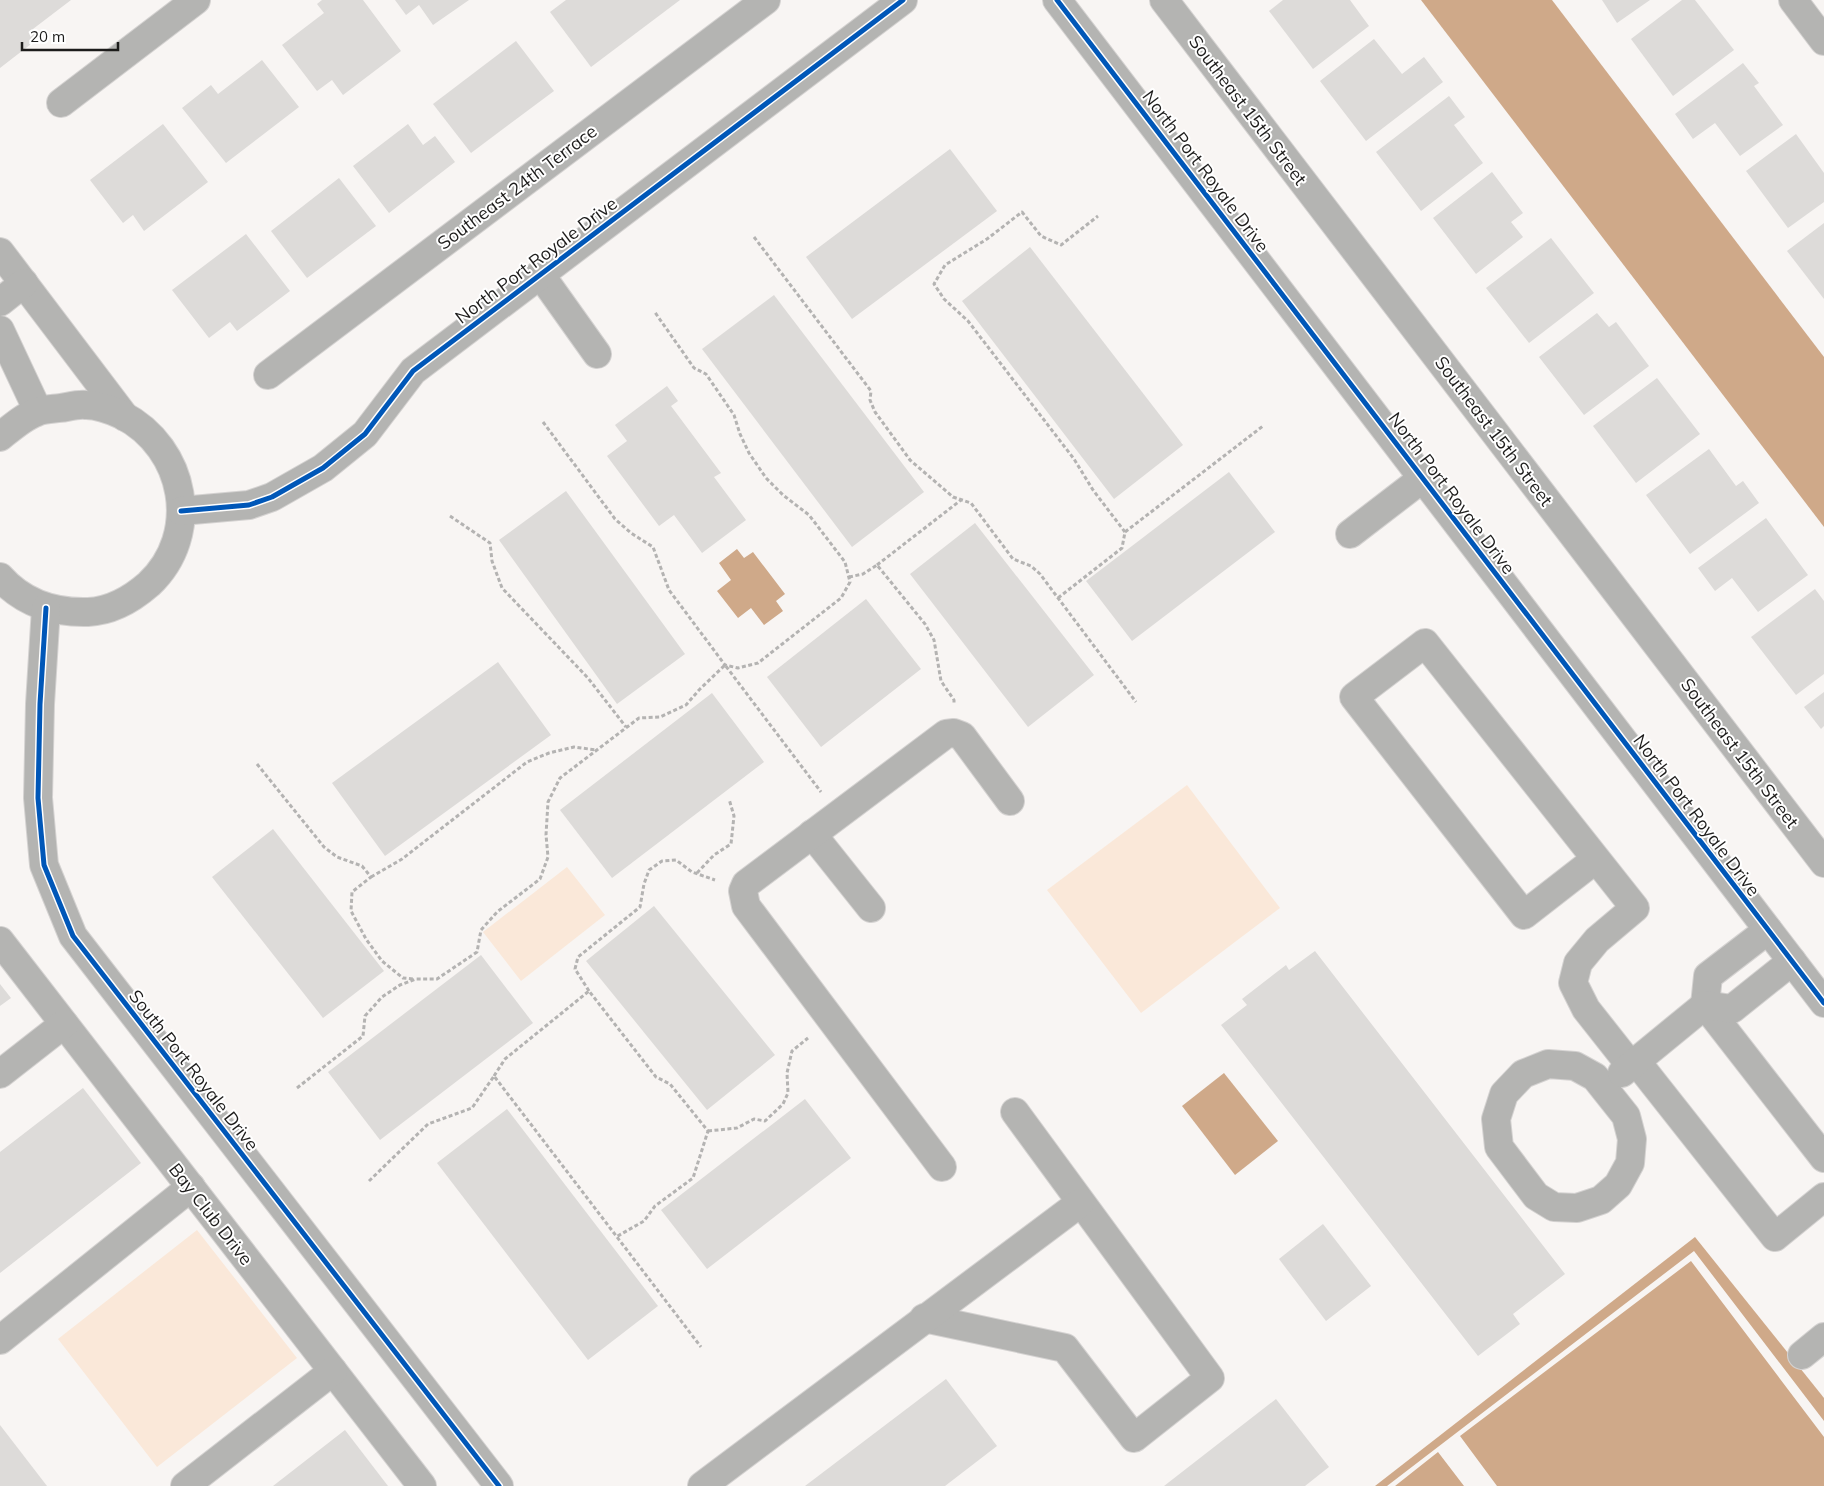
<svg xmlns="http://www.w3.org/2000/svg" width="1824" height="1486" font-family="Mulish,sans-serif">
<style>
.green{fill:#fae8d9}
.water{fill:#cfa989}
.pier{fill:#f8f5f3}
.building{fill:#dddbd9}
.lines{fill:none;stroke-linecap:round;stroke-linejoin:round}
.minor-casing{stroke:#d4d2d1;stroke-width:30}
.path{stroke:#b4b3b2;stroke-width:3;stroke-dasharray:4 2.5;stroke-linecap:butt}
.minor{stroke:#b4b4b2;stroke-width:28}
.cycleway-casing{stroke:#fff;stroke-width:8}
.cycleway{stroke:#0057b8;stroke-width:5}
.labels{text-anchor:middle;dominant-baseline:central;stroke-width:4;stroke-linejoin:round;paint-order:stroke}
.street-label{font-size:18px;fill:#1d1c1b;stroke:#fff}
</style>
<rect width="100%" height="100%" fill="#f8f5f3"/>
<!-- green -->
<g class="green">
<polygon points="1187,785 1280,908 1141,1013 1047,890"/>
<polygon points="567,867 605,915 521,981 483,932"/>
<polygon points="197,1230 297,1358 157,1467 58,1339"/>
</g>
<!-- water -->
<g class="water">
<polygon points="1421,0 1552,0 1824,357 1824,527"/>
<polygon points="737,549 744,558 753,552 785,594 776,601 783,611 764,625 751,608 738,618 717,591 731,580 719,563"/>
<polygon points="1224,1073 1278,1141 1235,1175 1182,1106"/>
<polygon points="1695,1237 1824,1398 1824,1486 1375,1486"/>
</g>
<!-- pier -->
<polygon class="pier" points="1694,1251 1824,1421 1824,1437 1691,1261 1460,1436 1497,1486 1464,1486 1438,1452 1395,1486 1387,1486"/>
<!-- building -->
<g class="building">
<polygon points="0,0 71,0 33,29 40,37 0,68"/>
<polygon points="322,0 363,0 401,51 343,95 332,80 317,91 282,45 324,13 317,4"/>
<polygon points="395,0 469,0 433,25 419,5 406,15"/>
<polygon points="566,0 680,0 591,67 550,12"/>
<polygon points="1283,0 1350,0 1369,26 1313,69 1269,11"/>
<polygon points="1602,0 1650,0 1617,23"/>
<polygon points="1682,0 1695,0 1734,50 1673,96 1631,39"/>
<polygon points="1374,39 1402,74 1424,57 1443,82 1366,141 1320,81"/>
<polygon points="516,41 554,91 471,153 433,104"/>
<polygon points="262,60 299,107 226,163 182,108 211,85 218,94"/>
<polygon points="1743,63 1759,83 1754,86 1783,125 1740,156 1715,123 1693,139 1675,114"/>
<polygon points="1449,96 1465,117 1454,125 1483,163 1421,211 1376,152"/>
<polygon points="163,124 208,182 144,231 133,215 123,223 90,180"/>
<polygon points="408,124 423,145 435,136 455,162 389,213 353,166"/>
<polygon points="1796,134 1824,173 1824,202 1788,228 1746,171"/>
<polygon points="950,149 997,211 852,319 806,257"/>
<polygon points="1492,172 1523,213 1511,222 1523,237 1476,274 1433,218"/>
<polygon points="339,178 376,226 307,278 271,231"/>
<polygon points="1824,223 1824,299 1787,251"/>
<polygon points="246,234 290,291 237,331 230,322 209,338 172,290"/>
<polygon points="1551,238 1594,293 1529,343 1486,288"/>
<polygon points="1030,247 1183,445 1114,499 962,301"/>
<polygon points="774,295 924,492 852,547 702,349"/>
<polygon points="1597,313 1609,327 1616,322 1649,366 1584,415 1539,357"/>
<polygon points="1657,378 1700,434 1636,483 1593,426"/>
<polygon points="667,386 678,401 671,406 721,473 714,477 746,520 702,553 674,515 659,526 607,456 627,441 615,425"/>
<polygon points="1709,449 1736,486 1743,481 1759,503 1690,554 1646,495"/>
<polygon points="1229,472 1275,532 1132,641 1086,581"/>
<polygon points="566,491 685,654 617,704 499,540"/>
<polygon points="1766,518 1808,575 1758,612 1732,578 1715,591 1698,568"/>
<polygon points="975,523 1094,675 1028,727 910,574"/>
<polygon points="1815,589 1824,601 1824,674 1796,695 1751,637"/>
<polygon points="866,599 921,669 821,747 767,677"/>
<polygon points="498,662 551,735 385,856 332,783"/>
<polygon points="1824,692 1824,726 1821,729 1804,707"/>
<polygon points="712,693 764,762 612,878 560,810"/>
<polygon points="273,829 384,971 323,1018 212,877"/>
<polygon points="654,906 775,1055 707,1110 586,961"/>
<polygon points="1315,951 1565,1274 1513,1314 1520,1324 1478,1356 1221,1025 1247,1005 1242,999 1286,965 1289,970"/>
<polygon points="481,955 533,1023 380,1140 328,1072"/>
<polygon points="0,984 11,998 0,1006"/>
<polygon points="83,1088 141,1163 0,1273 0,1152"/>
<polygon points="805,1099 851,1158 707,1269 661,1210"/>
<polygon points="507,1109 658,1306 588,1360 437,1163"/>
<polygon points="1323,1224 1371,1286 1326,1321 1279,1259"/>
<polygon points="946,1379 997,1446 945,1486 805,1486"/>
<polygon points="1276,1399 1329,1467 1305,1486 1164,1486"/>
<polygon points="0,1425 47,1486 0,1486"/>
<polygon points="345,1430 388,1486 273,1486"/>
</g>
<g class="lines">
<defs>
<g id="minor">
<polyline points="1057,0 1824,1003"/>
<polyline points="1164,0 1824,863"/>
<polyline points="1793,0 1824,41"/>
<polyline points="61,103 196,0"/>
<polyline points="0,252 125,417"/>
<polyline points="540,274 597,354"/>
<polyline points="0,302 24,283"/>
<polyline points="0,330 38,411"/>
<polyline points="268,375 766,0"/>
<path d="M0,437C11,428 23,417 37,412C44,409 53,409 60,408C68,407 77,404 86,405C98,405 111,410 122,415C186,448 202,534 149,584C133,598 111,611 88,612C55,613 23,603 0,577"/>
<polyline points="181,511 249,505 272,497 323,468 365,434 413,371 903,0"/>
<polyline points="1350,534 1423,478"/>
<polyline points="46,608 40,704 38,798 44,865 73,936 499,1486"/>
<polyline points="812,834 871,908"/>
<polyline points="1596,859 1524,915 1354,697 1425,643 1635,908 1597,940 1578,963 1573,983 1586,1009 1631,1066"/>
<polyline points="1768,930 1708,976 1705,1005 1824,1158"/>
<polyline points="0,941 422,1486"/>
<polyline points="1636,1061 1775,1237 1824,1197"/>
<polygon points="1548,1064 1575,1066 1595,1077 1626,1116 1632,1139 1630,1163 1618,1185 1601,1200 1577,1208 1554,1207 1536,1196 1499,1147 1496,1119 1504,1094 1523,1074"/>
<polyline points="1622,1073 1705,1005 1732,1009 1792,961"/>
<polyline points="0,1074 64,1024"/>
<polyline points="942,1167 746,906 743,891 746,884 946,734 954,733 962,736 1010,801"/>
<polyline points="924,1318 1065,1348 1134,1438 1210,1378 1015,1112"/>
<polyline points="0,1340 191,1187"/>
<polyline points="1802,1355 1824,1337"/>
<polyline points="185,1486 333,1371"/>
<polyline points="702,1486 1080,1203"/>
</g>
</defs>
<!-- minor casing -->
<use href="#minor" class="minor-casing"/>
<!-- path -->
<g class="path">
<polyline points="754,237 871,391 870,400 875,412 910,460 953,497 971,503 1013,559 1031,566 1040,574 1136,702"/>
<polyline points="543,422 615,519 631,533 653,547 669,590 725,665 738,668 758,663 841,598 850,582 845,562 809,515 783,495 766,478 749,453 740,434 734,415 706,374 694,368 654,311"/>
<polyline points="450,516 490,543 492,561 502,588 588,678 626,727"/>
<polyline points="1125,532 1263,426"/>
<polyline points="877,565 961,500"/>
<polyline points="849,577 863,574 877,565 925,624 934,640 941,681 954,700 954,705"/>
<polyline points="1058,598 1122,548 1125,532 1093,490 1074,459 968,321 944,299 934,284 945,265 987,239 1022,212 1041,236 1061,245 1098,216"/>
<polyline points="257,764 324,847 337,857 362,866 371,877 352,892 351,911 366,939 382,961 403,978 414,979"/>
<polyline points="697,873 714,855 731,844 734,816 729,799"/>
<polyline points="371,877 402,859 527,762 549,753 574,747 596,750"/>
<polyline points="589,991 575,969 578,957 640,907 644,884 649,870 662,861 676,860 692,872 715,880"/>
<polyline points="494,1076 505,1059 589,991 656,1077 670,1084 708,1131 693,1178 655,1206 644,1221 616,1237"/>
<polyline points="297,1088 363,1036 365,1016 382,997 400,985 416,979 437,979 477,952 481,930 497,912 540,879 548,857 546,835 548,802 560,778 639,718 660,717 686,705 699,690 725,665 821,792"/>
<polyline points="708,1131 737,1128 754,1119 765,1121 783,1104 788,1093 787,1073 792,1051 808,1038"/>
<polyline points="369,1181 428,1124 472,1108 494,1076 701,1347"/>
</g>
<!-- minor -->
<use href="#minor" class="minor"/>
<defs>
<g id="cycleway">
<polyline points="1057,0 1824,1003"/>
<polyline points="181,511 249,505 272,497 323,468 365,434 413,371 903,0"/>
<polyline points="46,608 40,704 38,798 44,865 73,936 499,1486"/>
</g>
</defs>
<!-- cycleway casing -->
<use href="#cycleway" class="cycleway-casing"/>
<!-- cycleway -->
<use href="#cycleway" class="cycleway"/>
</g>
<g class="labels">
<!-- street labels -->
<g class="street-label">
<text transform="translate(1248 110) rotate(53)">Southeast 15th Street</text>
<text transform="translate(1206 171) rotate(53)">North Port Royale Drive</text>
<text transform="translate(517 187) rotate(-37)">Southeast 24th Terrace</text>
<text transform="translate(536 260) rotate(-37)">North Port Royale Drive</text>
<text transform="translate(1494 431) rotate(53)">Southeast 15th Street</text>
<text transform="translate(1452 493) rotate(53)">North Port Royale Drive</text>
<text transform="translate(1740 753) rotate(53)">Southeast 15th Street</text>
<text transform="translate(1697 815) rotate(53)">North Port Royale Drive</text>
<text transform="translate(194 1070) rotate(52)">South Port Royale Drive</text>
<text transform="translate(211 1214) rotate(52)">Bay Club Drive</text>
</g>
</g>
<!-- scale -->
<path d="M22 42v8h96v-8" fill="none" stroke="#1d1c1b" stroke-width="2.5"/>
<text x="30" y="42" font-size="15" fill="#1d1c1b" stroke="#ffffff" stroke-width="4" paint-order="stroke">20 m</text>
</svg>
